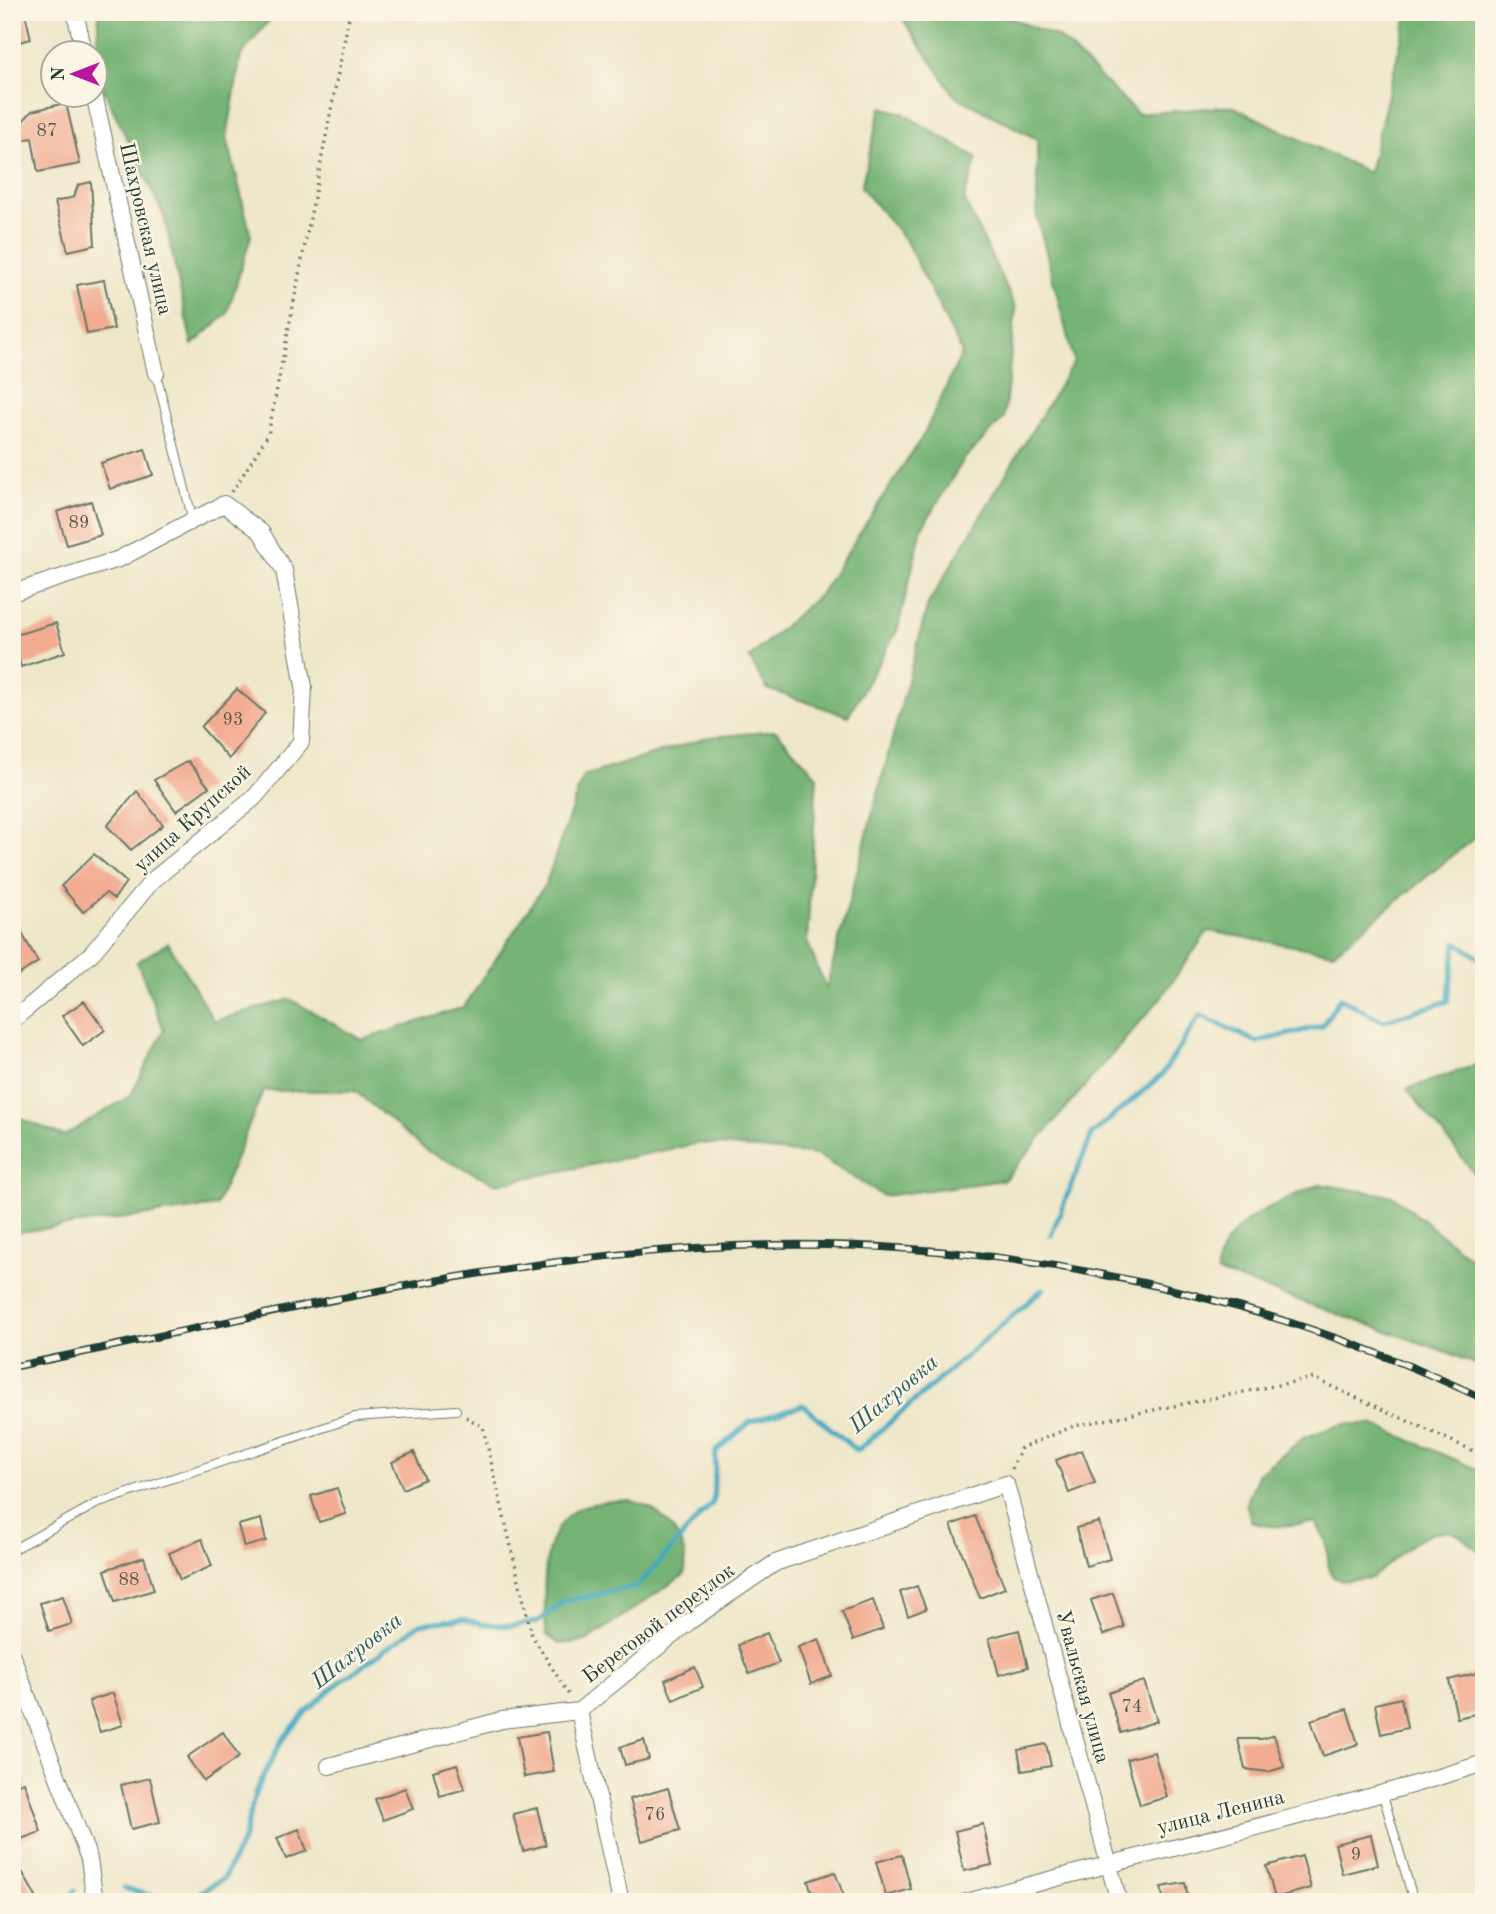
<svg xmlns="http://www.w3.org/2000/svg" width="1496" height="1914" font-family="'Old Standard TT',serif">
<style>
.forest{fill:#76b475;stroke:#4a7854;stroke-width:2}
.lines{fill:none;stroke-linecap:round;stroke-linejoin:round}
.stream{stroke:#40a9c0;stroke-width:5}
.building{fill:#f2ac92}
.lane-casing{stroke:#687868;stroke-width:10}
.street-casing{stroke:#687868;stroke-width:18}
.path{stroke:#687868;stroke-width:3.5;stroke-dasharray:2 5;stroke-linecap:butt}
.lane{stroke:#fff;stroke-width:8}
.street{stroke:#fff;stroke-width:16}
.rail-casing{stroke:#1f3d34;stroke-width:8}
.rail{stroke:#fcf5e5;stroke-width:5;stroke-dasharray:16;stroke-linecap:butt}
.labels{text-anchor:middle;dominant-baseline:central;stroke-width:5;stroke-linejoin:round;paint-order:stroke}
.number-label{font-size:18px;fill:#54594c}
.street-label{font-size:21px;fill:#1f3d34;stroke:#fcf5e5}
.water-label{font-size:23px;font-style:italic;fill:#295d5e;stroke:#fcf5e5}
</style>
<rect width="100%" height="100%" fill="#fcf5e5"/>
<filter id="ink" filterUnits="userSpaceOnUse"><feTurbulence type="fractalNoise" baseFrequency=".0143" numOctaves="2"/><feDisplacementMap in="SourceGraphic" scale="14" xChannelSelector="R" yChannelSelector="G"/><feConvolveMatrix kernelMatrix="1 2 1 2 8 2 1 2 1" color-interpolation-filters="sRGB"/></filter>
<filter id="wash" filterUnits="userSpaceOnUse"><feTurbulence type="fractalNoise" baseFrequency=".00686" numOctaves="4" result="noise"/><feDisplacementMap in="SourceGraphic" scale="28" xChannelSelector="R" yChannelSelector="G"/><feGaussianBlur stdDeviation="1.57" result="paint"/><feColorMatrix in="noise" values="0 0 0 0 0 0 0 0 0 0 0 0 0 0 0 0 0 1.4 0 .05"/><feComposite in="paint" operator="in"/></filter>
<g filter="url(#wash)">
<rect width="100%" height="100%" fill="#efe7c9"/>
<!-- forest -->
<g class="forest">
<polygon points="99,12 276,12 241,55 227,137 251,236 227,314 192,345 164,216 95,72"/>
<polygon points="902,12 996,12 1060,38 1138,114 1232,106 1369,173 1408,12 1484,12 1484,830 1333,953 1208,931 1160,999 1004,1180 883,1196 817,1155 700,1143 497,1184 427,1151 355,1091 263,1091 216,1206 12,1233 12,1115 64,1136 131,1095 164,1030 137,962 168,943 214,1021 290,999 362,1040 464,1007 546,883 583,776 710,737 776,731 817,776 807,941 826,989 928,604 1074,361 1037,217 1037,139 955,96 904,21"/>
<polygon points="881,107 902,113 977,158 964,199 1016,308 1004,418 964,459 922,528 897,631 848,716 767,689 749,658 821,593 924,434 962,353 906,241 861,187"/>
<polygon points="1484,1062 1484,1177 1475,1174 1407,1089"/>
<path d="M1320,1184L1393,1196L1484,1269V1368L1447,1352L1217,1272C1217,1223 1282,1201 1320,1184Z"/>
<path d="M1343,1424H1372L1484,1472V1554L1457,1534L1448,1531L1430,1534L1413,1543L1372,1578L1342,1581L1333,1577L1329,1568L1326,1540L1316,1523C1292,1522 1274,1532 1251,1521L1246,1504L1259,1473L1305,1437Z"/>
<path d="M612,1501C619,1501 627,1500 635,1502C664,1509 692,1545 684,1575L586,1641L559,1644L546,1634C545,1593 536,1532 579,1508C588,1503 602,1503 612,1501Z"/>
</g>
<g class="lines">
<!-- stream -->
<g class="stream">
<polyline points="1051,1235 1092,1134 1162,1075 1200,1015 1257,1042 1322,1026 1340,998 1383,1021 1448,1001 1456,942 1484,961"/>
<polyline points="124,1888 167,1900 190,1898 223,1879 244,1838 255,1793 282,1740 306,1712 336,1685 420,1624 462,1619 484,1624 510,1626 538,1622 564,1601 638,1586 713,1502 716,1451 750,1422 803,1405 857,1451 1043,1289"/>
<polyline points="63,1902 75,1891"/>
</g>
</g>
<g id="blocks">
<!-- building -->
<g class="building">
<polygon points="25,13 31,39 12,44 12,16"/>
<polygon points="66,103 80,164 38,172 32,138 22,140 21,123 32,111"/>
<polygon points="91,182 95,245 68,251 55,202 74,197 78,185"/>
<polygon points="104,280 114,329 87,334 77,285"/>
<polygon points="145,449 153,475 110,489 101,463"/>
<polygon points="91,501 101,535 67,545 57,512"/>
<polygon points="56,623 65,652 21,667 12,636"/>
<polygon points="237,689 265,713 229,759 201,727"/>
<polygon points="188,761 209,787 176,811 154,780"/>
<polygon points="137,791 163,825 131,850 107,826"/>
<polygon points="94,854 126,882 114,899 106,893 83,912 61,886"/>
<polygon points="20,930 38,962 12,979 12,933"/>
<polygon points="84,1001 105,1030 83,1046 62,1016"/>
<polygon points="1082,1450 1095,1483 1069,1493 1056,1460"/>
<polygon points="414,1452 425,1479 403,1489 392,1462"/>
<polygon points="337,1488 346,1514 319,1522 311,1496"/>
<polygon points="975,1516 1005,1588 980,1598 951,1525"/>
<polygon points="261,1519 266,1541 244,1547 238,1525"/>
<polygon points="1099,1522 1110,1559 1086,1566 1076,1528"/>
<polygon points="202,1539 212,1566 180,1580 169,1553"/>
<polygon points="144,1557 154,1590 115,1602 105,1570"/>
<polygon points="917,1586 926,1609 908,1616 900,1592"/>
<polygon points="1113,1593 1124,1627 1103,1635 1091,1600"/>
<polygon points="63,1596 72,1624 49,1631 40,1603"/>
<polygon points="873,1600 883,1629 853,1640 842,1611"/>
<polygon points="1019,1630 1028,1667 999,1675 989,1638"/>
<polygon points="767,1633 779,1663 749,1674 738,1645"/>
<polygon points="819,1639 832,1676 811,1684 798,1647"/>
<polygon points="695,1667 703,1687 673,1700 665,1680"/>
<polygon points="1477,1673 1484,1712 1457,1718 1449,1680"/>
<polygon points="1144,1681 1157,1721 1121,1733 1108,1693"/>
<polygon points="113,1693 123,1725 100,1732 89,1701"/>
<polygon points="1401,1698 1407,1728 1381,1734 1375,1704"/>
<polygon points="1347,1709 1358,1744 1323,1756 1311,1720"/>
<polygon points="223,1732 239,1757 204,1781 187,1757"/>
<polygon points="547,1732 554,1772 524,1777 517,1737"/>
<polygon points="1274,1735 1284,1767 1268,1772 1245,1769 1238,1739 1262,1739"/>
<polygon points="644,1740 649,1759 625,1765 620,1747"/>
<polygon points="1046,1744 1051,1766 1022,1771 1018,1750"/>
<polygon points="1154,1752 1167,1797 1140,1805 1127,1759"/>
<polygon points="457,1764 465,1789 440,1796 433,1771"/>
<polygon points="150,1778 160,1822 131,1829 121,1785"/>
<polygon points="24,1782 41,1832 12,1842 12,1786"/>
<polygon points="405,1788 413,1809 383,1820 375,1799"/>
<polygon points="668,1788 680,1830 642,1841 630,1799"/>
<polygon points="537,1808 546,1845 523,1851 513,1814"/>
<polygon points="983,1824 992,1865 964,1871 955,1831"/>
<polygon points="299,1829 307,1851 286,1859 277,1838"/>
<polygon points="1371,1835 1378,1865 1342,1874 1335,1844"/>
<polygon points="902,1855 911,1889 886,1896 876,1862"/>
<polygon points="1302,1856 1311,1888 1275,1898 1266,1866"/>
<polygon points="15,1859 36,1897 29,1902 12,1902"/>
<polygon points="835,1872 846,1902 815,1902 808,1881"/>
<polygon points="1185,1883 1189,1902 1164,1902 1161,1887"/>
</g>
</g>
</g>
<g filter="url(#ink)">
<use href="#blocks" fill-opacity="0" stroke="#687868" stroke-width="2"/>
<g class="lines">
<defs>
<g id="lane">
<polyline points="156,373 193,521"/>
<polyline points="12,1550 96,1504 355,1417 456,1410"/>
<polyline points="1383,1795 1414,1902"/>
</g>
<g id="street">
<polyline points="75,12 84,52"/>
<polyline points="94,94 156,373"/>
<polyline points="12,593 119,559 224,504 261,532 284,570 304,687 301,742 254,798 153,880 92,953 12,1021"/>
<polyline points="12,1656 89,1859 95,1902"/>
<polyline points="579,1711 621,1902"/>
<polyline points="329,1766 502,1720 579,1711 690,1621 775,1563 1006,1484 1119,1902"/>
<path d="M967,1902C1139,1854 1314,1817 1484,1763"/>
</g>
</defs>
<!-- lane casing -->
<use href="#lane" class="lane-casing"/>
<!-- street casing -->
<use href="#street" class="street-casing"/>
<!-- path -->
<g class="path">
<polyline points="232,492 268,435 350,12"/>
<polyline points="466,1417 483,1427 532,1636 569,1695"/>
<polyline points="1012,1469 1021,1448 1074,1426 1313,1378 1476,1452 1484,1460"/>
</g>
<!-- lane -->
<use href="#lane" class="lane"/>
<!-- street -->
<use href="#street" class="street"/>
<defs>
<path id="rail" d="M12,1367C239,1321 466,1263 697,1248C967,1231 1239,1284 1484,1399"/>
</defs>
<!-- rail casing -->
<use href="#rail" class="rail-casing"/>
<!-- rail -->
<use href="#rail" class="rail"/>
</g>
</g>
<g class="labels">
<!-- number labels -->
<g class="number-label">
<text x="47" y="131">87</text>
<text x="79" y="523">89</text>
<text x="233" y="720">93</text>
<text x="129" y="1580">88</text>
<text x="1132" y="1707">74</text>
<text x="655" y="1815">76</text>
<text x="1356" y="1855">9</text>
</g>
<!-- street labels -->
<g class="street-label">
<text transform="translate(145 229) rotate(77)">Шахровская улица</text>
<text transform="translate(193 819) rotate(-42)">улица Крупской</text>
<text transform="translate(659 1624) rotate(-37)">Береговой переулок</text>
<text transform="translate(1082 1687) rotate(75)">Увальская улица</text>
<text transform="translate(1221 1813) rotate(-14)">улица Ленина</text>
</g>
<!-- water labels -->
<g class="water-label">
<text transform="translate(894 1394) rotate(-40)">Шахровка</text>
<text transform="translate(357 1651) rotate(-38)">Шахровка</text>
</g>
</g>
<!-- margin -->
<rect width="1496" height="1914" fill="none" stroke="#fcf5e5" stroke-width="42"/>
<!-- north arrow -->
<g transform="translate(74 74) rotate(270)"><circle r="33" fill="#fcf5e5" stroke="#a4ab9e" stroke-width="2"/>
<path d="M0-5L12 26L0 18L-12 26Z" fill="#b5179e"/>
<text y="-10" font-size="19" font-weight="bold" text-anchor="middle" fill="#1f3d34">N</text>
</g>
</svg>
